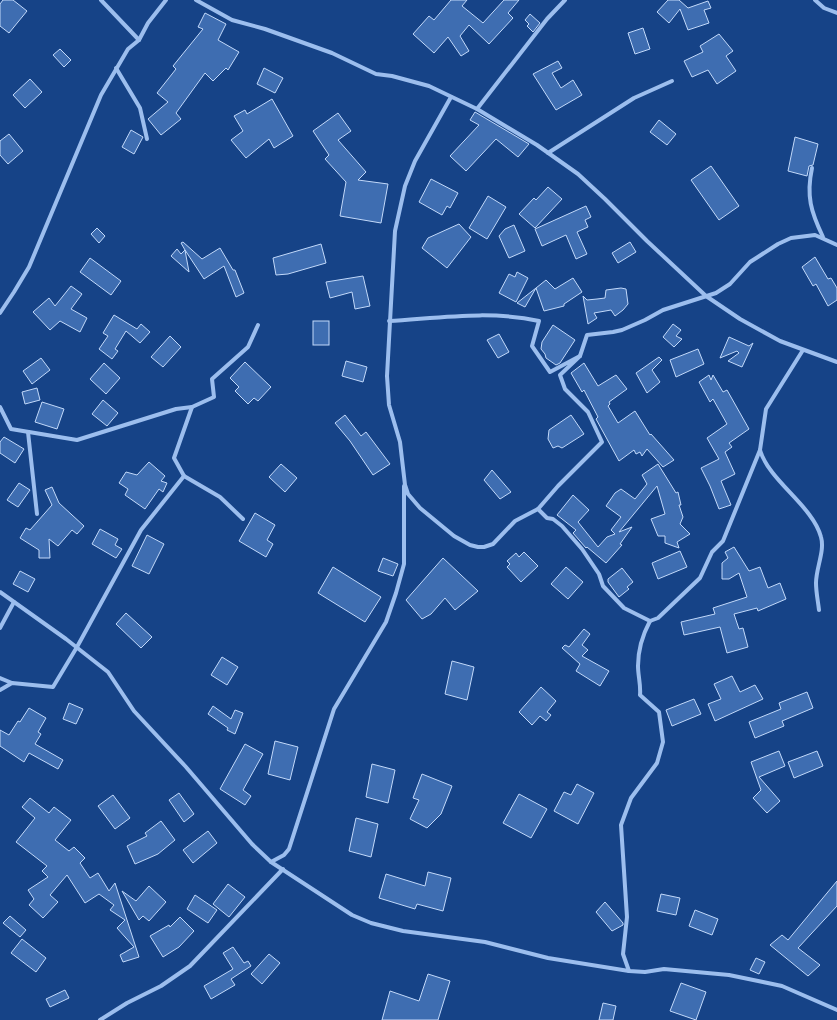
<svg xmlns="http://www.w3.org/2000/svg" width="837" height="1020" font-family="'Source Sans 3',sans-serif">
<style>
.building{fill:#3e6db1;stroke:#c2d9fa}
.lines{fill:none;stroke-linecap:round;stroke-linejoin:round}
.minor{stroke:#9cbeee;stroke-width:4}
</style>
<rect width="100%" height="100%" fill="#164387"/>
<!-- building -->
<g class="building">
<polygon points="3,0 13,0 27,11 9,33 0,26 0,4"/>
<polygon points="451,0 467,0 462,6 483,23 504,0 519,0 508,13 513,18 489,44 469,25 460,36 469,51 461,56 448,37 434,53 413,34 429,16 434,20"/>
<polygon points="668,0 679,0 688,8 708,1 711,8 704,10 709,23 688,30 680,9 669,23 657,12"/>
<polygon points="205,13 226,24 218,40 239,52 228,70 226,68 213,81 205,73 176,113 181,119 161,135 148,119 168,102 157,93 176,69 173,66 203,29 198,27"/>
<polygon points="530,14 540,23 533,32 527,26 529,24 525,20"/>
<polygon points="643,28 650,49 635,54 628,33"/>
<polygon points="719,34 733,51 726,56 736,71 717,84 708,70 692,77 684,61 703,52 700,46"/>
<polygon points="60,49 71,60 64,67 53,55"/>
<polygon points="558,61 562,68 552,73 561,88 573,80 582,95 556,110 533,74"/>
<polygon points="264,68 283,78 275,93 257,84"/>
<polygon points="30,79 42,92 25,108 13,95"/>
<polygon points="272,99 293,136 274,148 269,139 246,158 231,140 243,131 234,116 245,110 247,114"/>
<polygon points="475,112 529,144 518,157 496,139 466,171 450,156 479,125 470,120"/>
<polygon points="338,113 351,131 338,140 366,172 358,180 388,184 381,223 340,216 346,182 325,159 329,155 313,131"/>
<polygon points="659,120 676,134 667,145 650,132"/>
<polygon points="131,130 143,137 134,154 122,147"/>
<polygon points="9,134 23,151 8,164 0,155 0,141"/>
<polygon points="795,137 818,144 813,165 809,166 807,176 788,171"/>
<polygon points="711,166 739,206 719,220 691,180"/>
<polygon points="431,179 458,193 450,208 447,206 442,215 419,202"/>
<polygon points="548,187 562,199 535,228 519,214 534,198 536,200"/>
<polygon points="488,196 506,207 487,239 469,228"/>
<polygon points="586,206 591,217 585,220 588,227 577,232 587,254 576,259 566,235 542,246 535,229"/>
<polygon points="459,224 471,237 447,268 422,248 428,238"/>
<polygon points="514,225 525,251 509,258 499,236 505,229"/>
<polygon points="97,228 105,236 99,243 91,234"/>
<polygon points="183,242 202,259 220,248 233,270 235,270 244,293 236,297 224,266 204,279 185,250 189,272 171,256 177,249 181,254 185,250 181,243"/>
<polygon points="630,242 636,252 618,263 612,253"/>
<polygon points="321,244 326,263 288,274 276,275 273,258"/>
<polygon points="815,257 828,279 831,278 837,288 837,300 828,306 816,284 813,286 802,267"/>
<polygon points="90,258 121,281 111,295 80,272"/>
<polygon points="517,272 528,278 516,302 499,293 509,274 515,277"/>
<polygon points="363,276 370,306 355,309 352,292 330,298 326,282"/>
<polygon points="573,278 582,292 564,304 564,306 544,311 536,288 546,280 555,289"/>
<polygon points="71,286 82,294 71,309 87,318 80,332 60,321 50,330 33,312 49,298 55,306"/>
<polygon points="536,288 525,307 517,303"/>
<polygon points="621,288 626,289 628,304 623,310 615,316 611,310 594,313 597,318 588,324 583,296 587,300 597,299 605,298 606,290"/>
<polygon points="114,315 137,329 141,324 150,332 140,343 126,331 115,349 118,351 112,359 99,349 108,336 103,333"/>
<rect x="313" y="321" width="16" height="24"/>
<polygon points="673,324 681,330 676,336 682,339 674,347 663,337"/>
<polygon points="553,325 575,340 560,363 556,365 546,358 545,354 541,349 542,342"/>
<polygon points="499,334 509,352 498,358 487,340"/>
<polygon points="170,336 181,347 163,367 151,357"/>
<polygon points="729,337 749,346 753,343 742,367 728,361 739,353 737,351 720,358"/>
<polygon points="698,349 704,364 676,377 670,360"/>
<polygon points="659,357 662,360 652,370 660,382 647,393 636,373"/>
<polygon points="41,358 50,370 32,384 23,371"/>
<polygon points="346,361 367,367 363,382 342,376"/>
<polygon points="245,362 271,387 258,401 254,398 248,404 235,391 239,387 230,378"/>
<polygon points="104,363 120,378 106,394 90,379"/>
<polygon points="584,363 598,386 616,375 627,389 609,402 610,404 608,406 618,423 635,411 650,435 651,434 674,460 663,467 647,449 642,456 640,452 636,454 634,450 619,461 596,419 598,417 584,390 582,392 571,373"/>
<polygon points="709,375 711,380 713,375 723,392 727,390 749,429 729,443 732,447 725,452 735,474 721,481 731,505 719,509 710,486 701,468 719,459 707,438 727,424 713,399 710,402 699,382"/>
<polygon points="37,388 40,400 25,404 22,392"/>
<polygon points="103,400 118,413 107,426 92,414"/>
<polygon points="42,402 64,409 57,429 35,422"/>
<polygon points="345,415 361,436 366,432 390,464 373,475 350,441 335,423"/>
<polygon points="571,415 584,434 562,448 558,446 553,448 548,439 549,430"/>
<polygon points="4,437 24,449 15,463 0,453 0,442"/>
<polygon points="149,462 165,476 161,481 167,483 163,492 159,489 145,509 125,495 128,489 119,483 126,472 137,475"/>
<polygon points="281,464 297,478 285,492 269,477"/>
<polygon points="658,464 676,493 678,492 681,505 679,505 683,517 680,524 690,534 677,542 679,548 665,543 665,536 658,536 651,519 665,514 657,486 619,532 632,527 620,544 622,545 606,563 587,547 586,548 573,533 576,530 557,515 573,495 589,510 578,522 598,547 607,537 615,534 611,530 621,517 606,506 615,493 621,489 635,499 647,484 642,475"/>
<polygon points="492,470 511,492 500,499 484,480"/>
<polygon points="19,483 30,490 18,507 7,500"/>
<polygon points="52,487 59,503 84,526 77,534 72,530 58,546 49,539 50,558 39,558 39,550 20,538 26,528 30,530 52,505 45,490"/>
<polygon points="255,513 275,525 267,540 273,544 266,557 239,541"/>
<polygon points="100,529 118,539 115,545 122,549 116,558 92,544"/>
<polygon points="147,535 164,544 149,574 132,566"/>
<polygon points="734,547 749,571 760,567 768,588 780,583 786,599 758,611 757,608 734,614 739,629 743,628 748,647 727,653 720,627 684,635 681,622 715,614 713,608 747,597 739,573 729,579 722,579 722,563 728,558 725,552"/>
<polygon points="680,551 687,567 658,579 652,563"/>
<polygon points="524,552 538,566 521,582 507,567 510,564 507,561 516,553 519,557"/>
<polygon points="383,558 398,564 393,576 378,571"/>
<polygon points="443,558 478,591 455,610 445,598 431,614 422,619 406,600"/>
<polygon points="333,567 381,597 365,622 318,593"/>
<polygon points="566,567 583,582 568,599 551,584"/>
<polygon points="622,568 633,582 627,587 629,589 619,597 608,582 608,579"/>
<polygon points="20,571 35,579 28,592 13,584"/>
<polygon points="126,613 152,637 141,648 116,624"/>
<polygon points="584,629 590,634 582,645 588,650 582,656 609,671 600,686 576,671 580,664 562,648 565,645 569,647"/>
<polygon points="222,657 238,667 227,685 211,675"/>
<polygon points="452,661 474,667 467,700 445,694"/>
<polygon points="732,676 740,692 755,685 763,699 715,721 708,704 721,699 714,684"/>
<polygon points="541,687 556,701 547,712 551,715 546,721 540,716 532,725 519,712"/>
<polygon points="807,692 813,708 782,721 784,726 755,738 749,722 781,709 779,703"/>
<polygon points="694,699 701,714 672,726 666,710"/>
<polygon points="69,703 83,709 76,724 63,719"/>
<polygon points="213,706 231,719 235,710 243,713 235,734 227,730 228,728 208,714"/>
<polygon points="29,708 46,718 38,732 41,734 35,744 63,760 58,769 29,753 24,762 0,746 0,730 9,735 18,721 20,722"/>
<polygon points="275,741 298,747 290,780 268,774"/>
<polygon points="245,744 263,754 243,790 251,796 245,805 220,789"/>
<polygon points="779,751 785,766 759,777 780,801 767,813 753,798 761,790 751,762"/>
<polygon points="817,751 823,766 794,778 788,762"/>
<polygon points="372,764 395,770 388,803 366,797"/>
<polygon points="422,774 452,786 441,814 427,828 410,819 419,800 413,798"/>
<polygon points="577,784 594,793 578,824 554,811 564,792 571,795"/>
<polygon points="179,793 194,814 184,822 169,800"/>
<polygon points="519,794 547,809 531,838 503,823"/>
<polygon points="113,795 130,818 115,829 98,806"/>
<polygon points="30,798 49,813 54,807 71,820 55,840 69,851 74,847 85,858 80,863 90,878 98,873 109,891 115,883 139,957 123,962 120,955 134,947 117,928 125,920 110,910 114,905 99,894 85,903 67,875 50,895 58,902 43,918 29,905 34,899 28,890 48,877 42,871 47,866 16,842 35,818 22,807"/>
<polygon points="356,818 378,824 371,857 349,851"/>
<polygon points="161,821 175,840 158,854 135,864 127,846 147,836 145,833"/>
<polygon points="208,831 217,843 193,863 183,850"/>
<polygon points="428,872 451,878 443,911 417,904 415,909 379,898 386,874 425,886"/>
<polygon points="837,881 837,906 798,948 820,965 808,976 770,945 782,935 788,940"/>
<polygon points="228,884 245,897 229,917 213,904"/>
<polygon points="149,886 166,902 149,921 143,916 139,920 122,891 136,901"/>
<polygon points="661,894 680,898 676,915 657,911"/>
<polygon points="195,895 217,910 208,923 187,909"/>
<polygon points="605,902 623,923 623,925 612,931 596,912"/>
<polygon points="695,910 718,919 712,935 689,926"/>
<polygon points="10,916 26,930 20,937 3,923"/>
<polygon points="180,917 194,931 179,947 163,957 150,936 169,925 170,927"/>
<polygon points="22,939 46,958 36,972 11,953"/>
<polygon points="233,947 244,963 248,961 251,966 231,979 235,985 211,999 204,986 233,969 223,953"/>
<polygon points="269,954 280,963 262,984 251,974"/>
<polygon points="756,958 765,962 759,974 750,970"/>
<polygon points="428,974 450,981 438,1020 382,1020 390,991 419,1001"/>
<polygon points="681,983 706,992 696,1020 670,1011"/>
<polygon points="65,990 69,998 50,1007 46,999"/>
<polygon points="603,1003 616,1006 613,1020 599,1020"/>
</g>
<g class="lines">
<!-- minor -->
<g class="minor">
<polyline points="101,0 139,40"/>
<polyline points="196,0 232,20 265,29 332,53 376,74 392,76 429,86 477,109 537,145 578,174 605,199 647,241 706,296 740,319 780,341 837,362"/>
<polyline points="815,0 824,8 837,13"/>
<polyline points="116,68 140,108 147,139"/>
<path d="M451,97L415,161L405,186L395,231L387,376L389,405L400,442L405,485L408,494L420,508L454,536L470,545L478,547H484L493,544L515,521L538,509L547,518L553,519L562,526L582,549L599,574L603,586L624,608L650,621C643,634 638,651 638,666C638,676 641,685 640,695L659,712L663,742L657,763L631,798L621,825L627,917L623,954L629,971"/>
<polyline points="477,109 547,19 565,0"/>
<polyline points="548,153 634,98 672,81"/>
<path d="M812,168C806,196 811,212 823,237"/>
<polyline points="0,313 14,292 29,267 101,95 128,49 139,40 148,23 166,0"/>
<path d="M389,321C439,318 490,310 539,321L532,346L550,372L580,356L560,375L565,389L588,412L602,442L558,486L538,509"/>
<polyline points="580,356 587,335 613,332 622,330 645,320 663,310 716,293 730,284 750,262 778,244 791,238 815,235 837,245"/>
<polyline points="0,407 11,429 77,440 176,409 192,407"/>
<polyline points="28,432 37,514"/>
<path d="M760,450C769,481 813,506 821,537C825,551 816,568 816,583C816,592 818,601 819,610"/>
<polyline points="184,476 174,458 192,407 214,397 212,379 248,347 258,325"/>
<polyline points="0,592 66,639 108,672 134,711 186,767 252,844 271,862 352,915 371,923 403,931 485,942 548,958 629,971 645,972 664,969 729,975 763,982 782,986 837,1010"/>
<polyline points="650,621 658,618 700,578 712,552 723,541 760,450 766,409 803,350"/>
<polyline points="0,628 14,602"/>
<polyline points="0,678 12,683"/>
<polyline points="0,690 12,683 53,687 77,647 141,530 184,476 220,497 243,519"/>
<polyline points="271,862 284,855 289,849 334,709 386,622 396,593 404,564 404,486"/>
<polyline points="100,1020 127,1003 161,986 190,966 283,869"/>
</g>
</g>
</svg>
